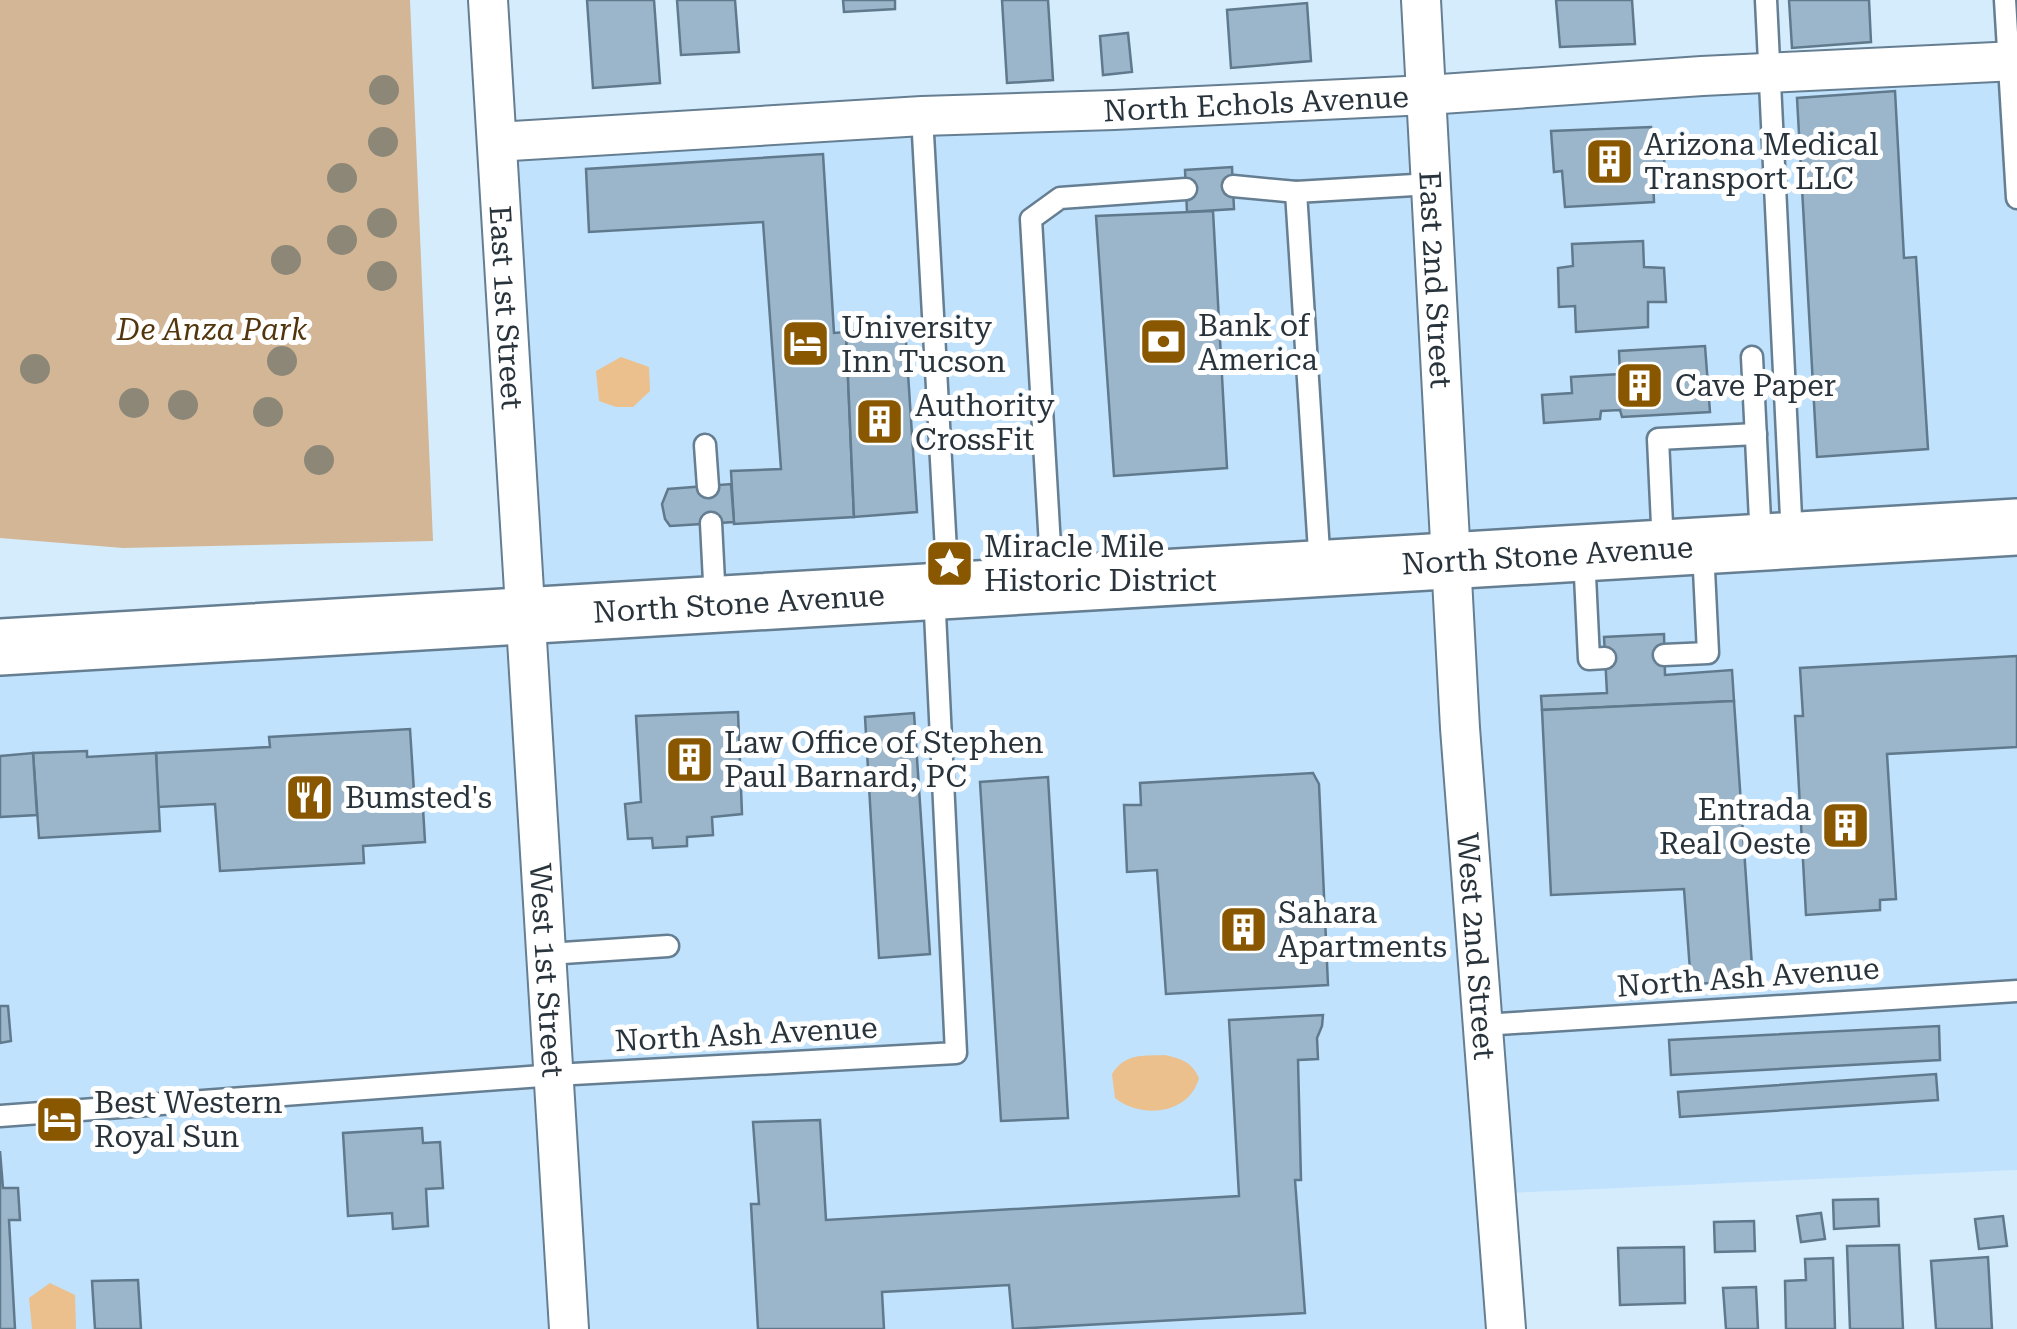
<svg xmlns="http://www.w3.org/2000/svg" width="2017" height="1329" font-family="'Roboto Serif',serif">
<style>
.built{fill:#c0e2fd}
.green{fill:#d2b695}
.water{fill:#ebc08c}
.building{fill:#9bb6ca;stroke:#60798c;stroke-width:2.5}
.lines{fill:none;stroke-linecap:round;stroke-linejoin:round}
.lane-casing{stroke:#657e92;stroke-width:25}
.street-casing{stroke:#657e92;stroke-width:42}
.secondary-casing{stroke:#657e92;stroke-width:60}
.lane{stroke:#fff;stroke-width:20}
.street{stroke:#fff;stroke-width:38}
.secondary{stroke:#fff;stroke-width:55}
.tree{fill:#8d8778}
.labels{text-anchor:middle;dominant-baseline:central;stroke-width:10;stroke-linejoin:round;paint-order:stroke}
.street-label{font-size:30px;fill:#28333b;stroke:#fff}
.poi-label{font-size:30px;fill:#28333b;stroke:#fff;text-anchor:start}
.park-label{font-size:30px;font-style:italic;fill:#52350c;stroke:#fff}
</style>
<rect width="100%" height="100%" fill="#d5ecfd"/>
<!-- built -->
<polygon class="built" points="2017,61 2017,1170 1487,1194 1491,1329 0,1329 0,647 526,614 497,142"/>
<!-- green -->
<polygon class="green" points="0,0 410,0 433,541 123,548 0,538"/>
<!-- water -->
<g class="water">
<polygon points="621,357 649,367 650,391 633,407 616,407 599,401 596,371"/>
<path d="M1165,1055C1182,1059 1192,1062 1199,1078C1189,1115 1141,1119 1115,1098L1112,1074C1125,1053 1143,1056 1165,1055Z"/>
<polygon points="50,1283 75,1295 76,1329 32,1329 29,1298"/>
</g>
<!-- building -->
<g class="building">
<polygon points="587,0 654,0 660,83 593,88"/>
<polygon points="677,0 735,0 739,52 681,55"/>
<polygon points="843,0 895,0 895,9 844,12"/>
<polygon points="1002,0 1048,0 1053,80 1007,83"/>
<polygon points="1556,0 1632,0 1635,44 1560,47"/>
<polygon points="1789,0 1869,0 1871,42 1792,48"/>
<polygon points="1307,3 1311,61 1231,68 1227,10"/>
<polygon points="1128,33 1132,72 1103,75 1100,36"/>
<polygon points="1895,91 1904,258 1916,257 1928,449 1817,457 1797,98"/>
<polygon points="1651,127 1651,139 1663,139 1665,176 1653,178 1654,202 1565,207 1562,171 1554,172 1551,131"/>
<polygon points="823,154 834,333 846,332 854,517 734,524 731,471 781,469 763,222 589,232 586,169"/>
<polygon points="1232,167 1234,209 1187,212 1185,170"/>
<polygon points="1213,211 1227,468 1114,476 1096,216"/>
<polygon points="1643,241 1644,267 1664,268 1666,302 1648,302 1648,327 1576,332 1575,306 1559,307 1558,268 1573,266 1572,244"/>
<polygon points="905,327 917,512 854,517 846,332"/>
<polygon points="1705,346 1710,412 1622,417 1620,410 1601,411 1600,419 1544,423 1542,395 1572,393 1571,377 1620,374 1619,351"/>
<polygon points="731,484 734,522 670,526 665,519 662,504 668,489"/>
<polygon points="1664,634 1665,675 1732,670 1734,701 1542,710 1541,696 1607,693 1604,637"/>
<polygon points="2017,656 2017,747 1887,754 1896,899 1880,900 1880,910 1806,915 1795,716 1803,716 1800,668"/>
<polygon points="1734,701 1753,981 1691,984 1684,889 1551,895 1542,710"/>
<polygon points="738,712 742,814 712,817 713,835 687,837 687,846 653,848 652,838 628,839 625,804 641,802 636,716"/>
<polygon points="914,713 930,954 879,958 865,717"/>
<polygon points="410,729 414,792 422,791 425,842 363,846 364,863 220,871 215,804 158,807 156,753 270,747 269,737"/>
<polygon points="87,751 87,757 156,753 160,831 39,838 33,753"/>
<polygon points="33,753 37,815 0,817 0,756"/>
<polygon points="1313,773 1319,784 1328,985 1166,994 1157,870 1127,872 1124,805 1141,805 1140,783"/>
<polygon points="1048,777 1068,1118 1001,1121 980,782"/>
<polygon points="0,1006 8,1006 11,1041 0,1043"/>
<polygon points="1323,1015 1322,1026 1317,1038 1318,1059 1298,1060 1301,1180 1295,1180 1305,1313 1013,1329 1009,1285 882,1292 884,1329 758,1329 751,1204 759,1204 753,1122 820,1120 826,1220 1239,1196 1229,1020"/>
<polygon points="1939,1026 1940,1060 1671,1075 1669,1040"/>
<polygon points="1936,1074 1938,1100 1680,1117 1678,1092"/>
<polygon points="422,1128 423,1143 440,1142 443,1188 426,1189 428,1226 393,1229 392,1213 348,1216 343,1133"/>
<polygon points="0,1151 3,1188 18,1188 20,1220 9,1220 15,1329 0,1329"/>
<polygon points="1878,1199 1879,1226 1834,1229 1833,1200"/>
<polygon points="1821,1213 1825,1239 1801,1242 1797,1216"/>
<polygon points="2003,1216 2007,1246 1979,1249 1975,1219"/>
<polygon points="1754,1221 1755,1251 1715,1252 1714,1222"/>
<polygon points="1899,1245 1903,1329 1850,1329 1847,1246"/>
<polygon points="1684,1247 1685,1303 1620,1305 1618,1248"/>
<polygon points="1988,1257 1992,1329 1936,1329 1931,1261"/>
<polygon points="1833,1258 1835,1329 1786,1329 1785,1281 1806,1280 1805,1259"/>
<polygon points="138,1280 141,1329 95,1329 92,1281"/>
<polygon points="1756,1287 1758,1329 1726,1329 1723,1288"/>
</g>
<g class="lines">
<defs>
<g id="lane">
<polyline points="1766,0 1792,538"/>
<polyline points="2005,0 2017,198"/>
<polyline points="922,116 948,587"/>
<polyline points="1233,186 1296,192"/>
<polyline points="1752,357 1761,541"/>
<polyline points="705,445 708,487"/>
<polyline points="711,523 715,601"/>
<polyline points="1663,546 1658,439 1756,434"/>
<polyline points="1584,555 1589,659 1605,658"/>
<polyline points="1320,567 1296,192 1431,184"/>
<polyline points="1052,581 1031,219 1060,198 1186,189"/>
<polyline points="1664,655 1708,653 1703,549"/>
<polyline points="548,954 668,946"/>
<polyline points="1483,1025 2017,991"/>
<polyline points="0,1116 555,1075 956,1053 934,592"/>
</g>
<g id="street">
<path id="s1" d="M488,0L569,1329"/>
<path id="s2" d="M1421,0L1460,728L1506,1329"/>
<path id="s3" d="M497,142L922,116L1114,110L1427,95L1702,76L2017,61"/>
</g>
<g id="secondary">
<path id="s4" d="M0,647L2017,527"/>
</g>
</defs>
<!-- lane casing -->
<use href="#lane" class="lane-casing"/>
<!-- street casing -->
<use href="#street" class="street-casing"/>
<!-- secondary casing -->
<use href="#secondary" class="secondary-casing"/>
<!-- lane -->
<use href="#lane" class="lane"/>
<!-- street -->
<use href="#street" class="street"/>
<!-- secondary -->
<use href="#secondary" class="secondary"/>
</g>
<!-- trees -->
<g class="tree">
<circle cx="384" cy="90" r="15"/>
<circle cx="383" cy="142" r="15"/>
<circle cx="342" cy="178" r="15"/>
<circle cx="382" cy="223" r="15"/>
<circle cx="342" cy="240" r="15"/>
<circle cx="286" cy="260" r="15"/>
<circle cx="382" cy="276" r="15"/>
<circle cx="282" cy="361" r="15"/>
<circle cx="35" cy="369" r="15"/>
<circle cx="134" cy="403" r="15"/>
<circle cx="183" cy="405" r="15"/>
<circle cx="268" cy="412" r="15"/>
<circle cx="319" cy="460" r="15"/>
</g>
<!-- icons -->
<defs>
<symbol id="building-square" viewBox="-11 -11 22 22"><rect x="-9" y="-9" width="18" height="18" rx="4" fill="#895700" stroke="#fff"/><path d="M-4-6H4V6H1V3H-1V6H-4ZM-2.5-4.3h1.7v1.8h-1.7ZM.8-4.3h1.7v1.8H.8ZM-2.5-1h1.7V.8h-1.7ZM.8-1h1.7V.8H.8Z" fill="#fff"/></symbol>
<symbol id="bank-square" viewBox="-11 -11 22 22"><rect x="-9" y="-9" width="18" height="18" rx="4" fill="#895700" stroke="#fff"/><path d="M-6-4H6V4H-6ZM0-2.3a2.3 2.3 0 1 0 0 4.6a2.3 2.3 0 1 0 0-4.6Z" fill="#fff"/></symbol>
<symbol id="hotel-square" viewBox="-11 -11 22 22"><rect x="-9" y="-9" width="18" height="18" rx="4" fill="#895700" stroke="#fff"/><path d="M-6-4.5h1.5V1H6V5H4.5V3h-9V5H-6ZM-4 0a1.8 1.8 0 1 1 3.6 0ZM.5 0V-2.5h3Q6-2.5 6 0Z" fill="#fff"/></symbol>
<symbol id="sight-square" viewBox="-11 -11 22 22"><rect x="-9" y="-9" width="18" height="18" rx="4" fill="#895700" stroke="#fff"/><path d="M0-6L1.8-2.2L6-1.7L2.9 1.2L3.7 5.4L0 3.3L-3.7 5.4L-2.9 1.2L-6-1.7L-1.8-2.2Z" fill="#fff"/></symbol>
<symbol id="restaurant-square" viewBox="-11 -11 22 22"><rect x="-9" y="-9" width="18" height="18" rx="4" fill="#895700" stroke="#fff"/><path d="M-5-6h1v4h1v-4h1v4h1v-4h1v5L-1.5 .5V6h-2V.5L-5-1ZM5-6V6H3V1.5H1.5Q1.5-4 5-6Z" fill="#fff"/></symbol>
</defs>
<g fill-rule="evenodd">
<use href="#building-square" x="1582" y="134" width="55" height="55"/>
<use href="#bank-square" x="1136" y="314" width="55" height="55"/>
<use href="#hotel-square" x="778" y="316" width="55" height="55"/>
<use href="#building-square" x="1612" y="358" width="55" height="55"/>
<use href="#building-square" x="852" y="394" width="55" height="55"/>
<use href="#sight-square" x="922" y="536" width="55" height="55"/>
<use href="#building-square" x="662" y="732" width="55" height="55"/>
<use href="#restaurant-square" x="282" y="770" width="55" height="55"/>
<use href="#building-square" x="1818" y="798" width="55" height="55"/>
<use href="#building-square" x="1216" y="902" width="55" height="55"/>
<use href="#hotel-square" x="32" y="1092" width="55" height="55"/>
</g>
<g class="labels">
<!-- street labels -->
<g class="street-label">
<text stroke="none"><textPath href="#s3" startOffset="760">North Echols Avenue</textPath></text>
<text stroke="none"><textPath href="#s2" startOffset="280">East 2nd Street</textPath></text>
<text stroke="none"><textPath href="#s1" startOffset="308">East 1st Street</textPath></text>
<text stroke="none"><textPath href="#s4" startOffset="1550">North Stone Avenue</textPath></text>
<text stroke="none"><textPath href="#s4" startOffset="740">North Stone Avenue</textPath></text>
<text stroke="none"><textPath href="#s2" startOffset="948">West 2nd Street</textPath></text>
<text stroke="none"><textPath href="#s1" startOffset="972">West 1st Street</textPath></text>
<text transform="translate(1748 977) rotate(-4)">North Ash Avenue</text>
<text transform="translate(746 1034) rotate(-3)">North Ash Avenue</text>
</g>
<!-- poi labels -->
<g class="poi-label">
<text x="1644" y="144">Arizona Medical<tspan x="1644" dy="34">Transport LLC</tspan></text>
<text x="1198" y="325">Bank of<tspan x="1198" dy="34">America</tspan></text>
<text x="841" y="327">University<tspan x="841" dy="34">Inn Tucson</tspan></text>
<text x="1675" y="385">Cave Paper</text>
<text x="915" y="405">Authority<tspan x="915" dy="34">CrossFit</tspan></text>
<text x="984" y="546">Miracle Mile<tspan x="984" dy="34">Historic District</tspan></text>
<text x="724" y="742">Law Office of Stephen<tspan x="724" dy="34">Paul Barnard, PC</tspan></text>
<text x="345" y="797">Bumsted's</text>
<text x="1811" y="809" text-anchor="end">Entrada<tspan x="1811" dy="34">Real Oeste</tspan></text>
<text x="1278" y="912">Sahara<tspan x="1278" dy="34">Apartments</tspan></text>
<text x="94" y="1102">Best Western<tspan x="94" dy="34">Royal Sun</tspan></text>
</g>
<!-- park labels -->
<g class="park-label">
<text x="212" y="329">De Anza Park</text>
</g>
</g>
</svg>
